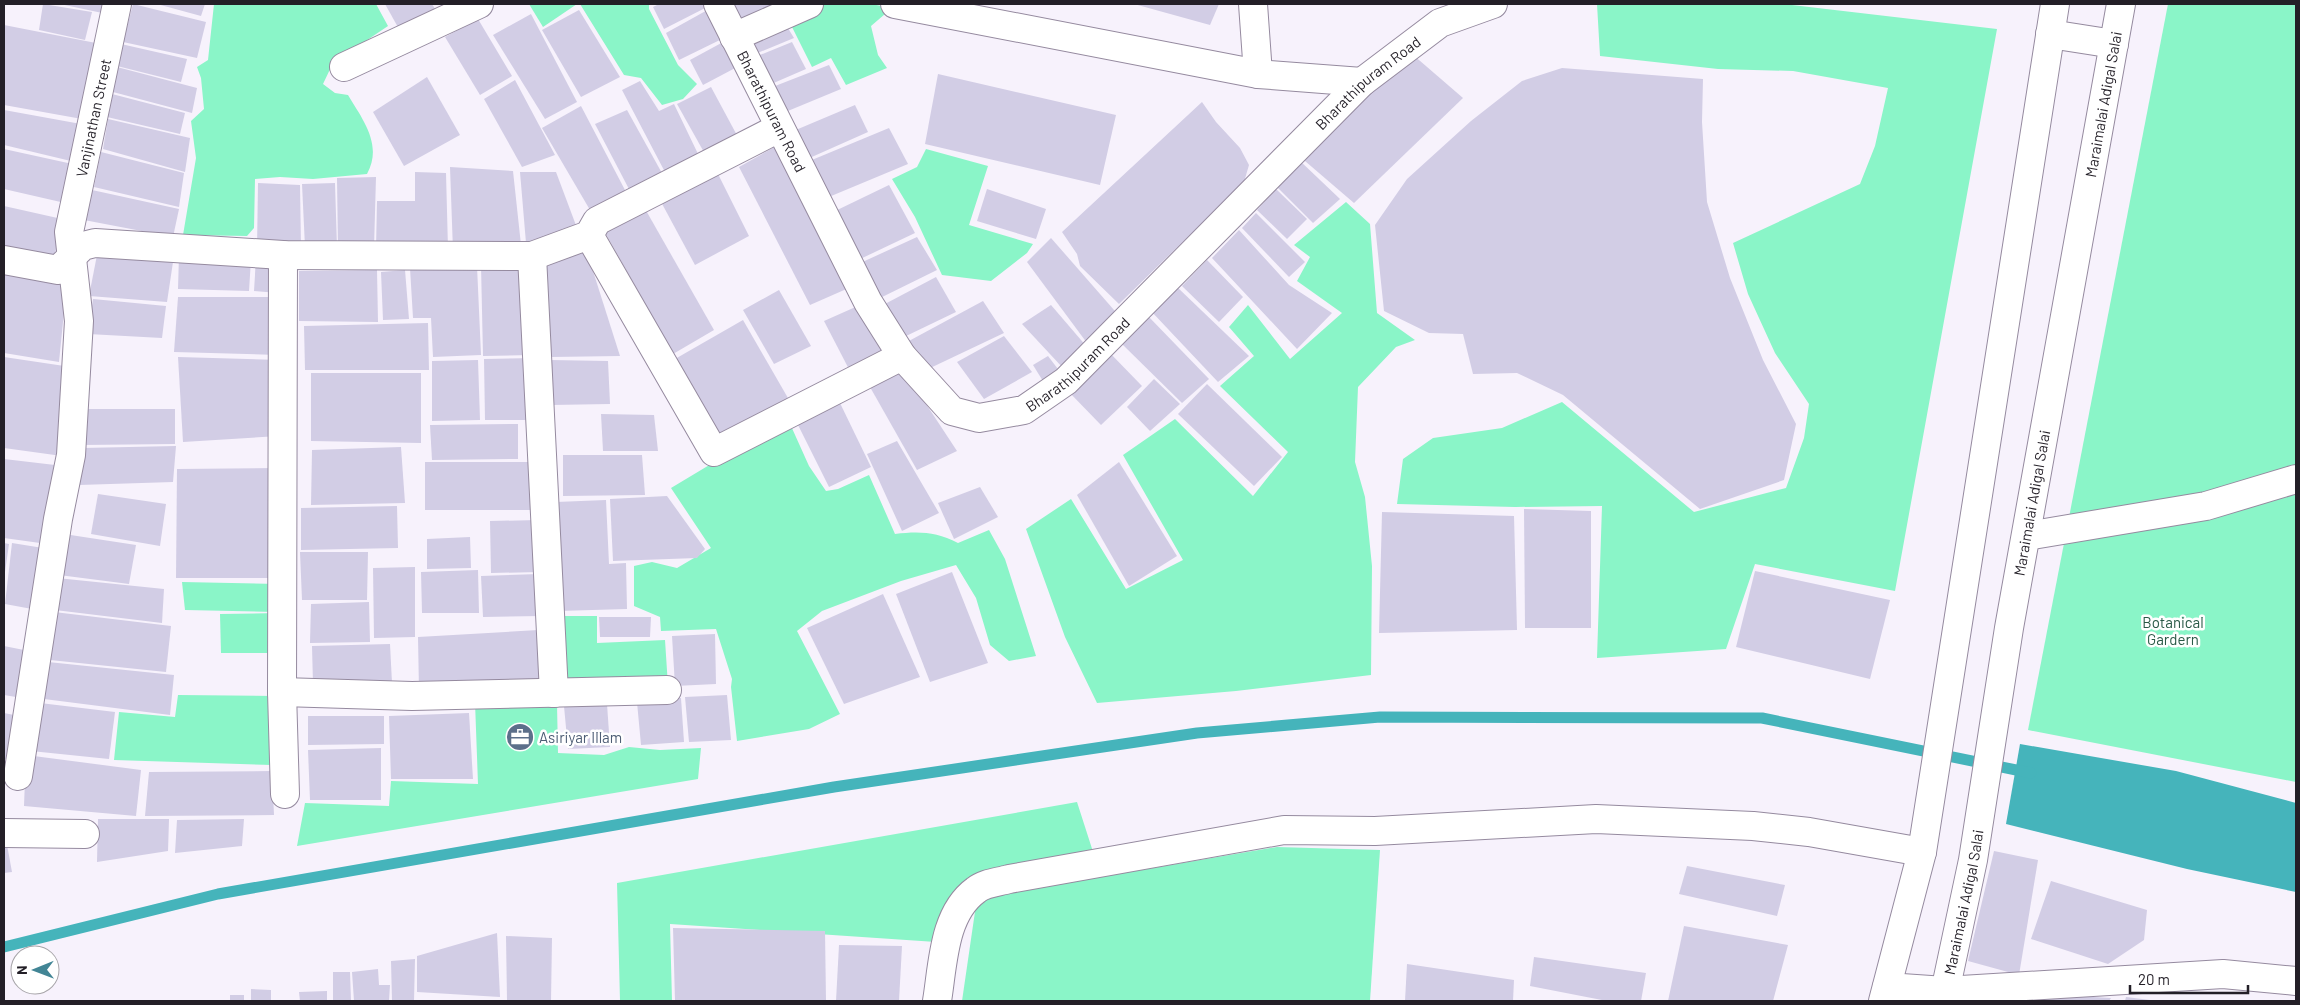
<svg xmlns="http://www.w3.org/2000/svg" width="2300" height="1005" font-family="Barlow,sans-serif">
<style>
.green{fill:#8af5c8}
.water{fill:#45b4bb}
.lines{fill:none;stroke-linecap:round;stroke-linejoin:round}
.stream{stroke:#45b4bb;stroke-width:11}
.building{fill:#d2cde5}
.minor-casing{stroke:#958a9f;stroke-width:30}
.major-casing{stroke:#958a9f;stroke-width:30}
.minor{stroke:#fff;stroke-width:28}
.major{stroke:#fff;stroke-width:28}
.labels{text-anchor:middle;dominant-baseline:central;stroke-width:5;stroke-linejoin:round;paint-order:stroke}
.street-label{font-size:15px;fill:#231f27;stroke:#fff}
.park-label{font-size:15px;fill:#295946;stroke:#fff}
.service-label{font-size:15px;fill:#4e5e75;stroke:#fff;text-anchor:start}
</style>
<rect width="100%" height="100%" fill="#f7f2fc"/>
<!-- green -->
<g class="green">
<path d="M214,4H376L388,26L333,63L323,84L335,93L348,95C363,120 383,145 367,174L313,179L280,177L255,179L254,228L247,236L183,235L196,158L191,121L204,109L201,78L197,67L208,60Z"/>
<polygon points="529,4 577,4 543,27"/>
<polygon points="580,4 649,4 649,9 678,65 697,84 683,99 662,105 641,78 624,75"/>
<polygon points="821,4 871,4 892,8 871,26 878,55 887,68 846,85 831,58 812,67 788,19"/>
<polygon points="1597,4 1792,5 1997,29 1895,591 1755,564 1726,649 1597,658 1602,506 1515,507 1397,504 1403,459 1433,438 1502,428 1562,402 1694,512 1786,488 1804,438 1809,404 1775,353 1748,294 1733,243 1860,184 1875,146 1888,88 1793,71 1718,69 1600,56"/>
<polygon points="2168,4 2296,4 2296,782 2028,730"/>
<polygon points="926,149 988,166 969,225 1033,244 1027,253 991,281 942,275 915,217 892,179 917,167"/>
<polygon points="1346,202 1370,224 1377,313 1415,340 1396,347 1358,387 1355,462 1365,497 1372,566 1371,675 1236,691 1097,703 1065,637 1026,529 1071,499 1126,589 1183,560 1123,455 1175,419 1253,496 1288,452 1220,386 1254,356 1229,327 1248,305 1290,359 1342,313 1297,281 1310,257 1294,245"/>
<path d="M791,426L809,466L826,491L838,489L869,475L895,534C920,531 936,532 958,543L989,530L1005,559L1036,656L1009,661L990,645L976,598L956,565L901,581L822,611L797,631L840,714L809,729L737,741L731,687L732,679L716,629L661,631L660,617L634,606V566L652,562L677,568L711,548L671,488L716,461Z"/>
<polygon points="182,582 278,584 276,612 185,610"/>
<polygon points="278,613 277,653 221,653 220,614"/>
<polygon points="556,616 597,616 597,643 665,640 668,686 562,686"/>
<polygon points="178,695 275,696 272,765 114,760 119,712 175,717"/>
<polygon points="475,702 557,704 558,753 604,755 629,747 660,750 701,748 698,779 297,846 305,803 389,806 391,781 478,784"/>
<polygon points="1077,802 1095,858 967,884 936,942 670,924 672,1001 620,1001 617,883"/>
<polygon points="1277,847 1380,850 1370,1001 962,1001 977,898"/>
</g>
<!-- water -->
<polygon class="water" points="2020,744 2176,771 2296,803 2296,892 2187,869 2006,824"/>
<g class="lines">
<!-- stream -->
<polyline class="stream" points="4,947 218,894 834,787 1197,733 1380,717 1762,718 2031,773"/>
</g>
<!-- building -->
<g class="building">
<polygon points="43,4 92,12 85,40 39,30"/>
<polygon points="60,4 108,4 107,14"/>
<polygon points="133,4 206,22 197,58 123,42"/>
<polygon points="157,4 205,4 201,16"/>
<polygon points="385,4 432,4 437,12 399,29"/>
<polygon points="659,4 710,4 711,5 664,29 653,7"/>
<polygon points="730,4 785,4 742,30"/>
<polygon points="1134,4 1219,4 1210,25"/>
<polygon points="711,8 726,37 679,60 666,33"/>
<polygon points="579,10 620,77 581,97 542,30"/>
<polygon points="531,14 577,102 545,119 493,35"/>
<polygon points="478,19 512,76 480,95 445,37"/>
<polygon points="783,20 794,38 755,54 747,39"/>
<polygon points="4,25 96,43 82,119 4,105"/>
<polygon points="725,41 739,66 703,85 690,60"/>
<polygon points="792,42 806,69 769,85 755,57"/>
<polygon points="121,44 187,59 181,82 117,66"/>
<polygon points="1412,54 1463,98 1354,203 1298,155"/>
<polygon points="829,65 841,89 783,113 770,88"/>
<polygon points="117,67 197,88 192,113 113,92"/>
<polygon points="1562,68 1703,79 1702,122 1707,202 1730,278 1763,360 1796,424 1784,480 1700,509 1563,395 1517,373 1473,374 1463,334 1429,333 1384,311 1375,225 1407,179 1471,121 1522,81"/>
<polygon points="938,74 1116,115 1100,185 925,144"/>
<polygon points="427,77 460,135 404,166 373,112"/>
<polygon points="515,80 555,155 522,167 484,99"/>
<polygon points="640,81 659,111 674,104 699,156 666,174 622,90"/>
<polygon points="711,87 739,139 705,154 677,104"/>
<polygon points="112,94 185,113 180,134 107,117"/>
<polygon points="1202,102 1216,122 1240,148 1249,165 1244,182 1119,304 1080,266 1077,254 1062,232"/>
<polygon points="855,105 868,132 805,160 791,132"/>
<polygon points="581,106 626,192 590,210 542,128"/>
<polygon points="4,110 81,124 75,162 4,145"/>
<polygon points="627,110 663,175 630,191 595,124"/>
<polygon points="108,119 190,138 185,172 103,149"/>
<polygon points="889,128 908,164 824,199 807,162"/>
<polygon points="778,145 851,287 810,305 739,167"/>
<polygon points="4,149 77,165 65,203 4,189"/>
<polygon points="101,152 184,173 179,207 94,187"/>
<polygon points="1299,160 1340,199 1313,223 1277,187"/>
<polygon points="450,167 513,171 521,245 453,251"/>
<polygon points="415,172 446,173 448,249 376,249 377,201 415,201"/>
<polygon points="520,172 556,172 577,228 562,237 526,243"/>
<polygon points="718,174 749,236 695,265 660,200"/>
<polygon points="376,177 374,248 338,248 337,178"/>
<polygon points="258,183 300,185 301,249 257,249"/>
<polygon points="335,183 337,248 305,247 302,184"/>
<polygon points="889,185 915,233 856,261 831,213"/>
<polygon points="987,189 1046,209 1036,239 977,221"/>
<polygon points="1276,189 1307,219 1287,239 1257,210"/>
<polygon points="92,190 179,209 173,237 84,220"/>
<polygon points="4,206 62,219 53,264 4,248"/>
<polygon points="644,207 714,330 673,354 602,227"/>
<polygon points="1256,213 1305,262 1289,277 1242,228"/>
<polygon points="1239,230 1289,285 1332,313 1297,349 1212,258"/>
<polygon points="917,237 937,270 874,301 856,265"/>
<polygon points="1051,238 1121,318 1087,343 1027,262"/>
<polygon points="586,249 620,356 551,357 543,264"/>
<polygon points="97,255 173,262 167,302 89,296"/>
<polygon points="179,255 251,259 249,291 178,289"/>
<polygon points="256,258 281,261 278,293 254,291"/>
<polygon points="1207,260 1243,297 1219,322 1182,286"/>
<polygon points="481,265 525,265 532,355 483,356"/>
<polygon points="477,266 481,355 433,357 431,318 413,318 410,268"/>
<polygon points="4,269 67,282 59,362 4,353"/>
<polygon points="377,270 378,322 299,321 299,271"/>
<polygon points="405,270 409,319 383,320 381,272"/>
<polygon points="936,277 956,312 904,337 883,305"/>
<polygon points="1176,286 1249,356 1218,382 1151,311"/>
<polygon points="779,290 811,346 774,364 743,310"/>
<polygon points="178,297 276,297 278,355 174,352"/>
<polygon points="93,299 166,306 162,338 88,334"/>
<polygon points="983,301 1004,333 926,370 907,342"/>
<polygon points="860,305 891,356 852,375 824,321"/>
<polygon points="1051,305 1087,347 1063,368 1022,324"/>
<polygon points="1148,316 1209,379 1182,403 1122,344"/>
<polygon points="743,320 792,405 715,445 675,359"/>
<polygon points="428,323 429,370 305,370 304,326"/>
<polygon points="1004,336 1032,372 984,399 957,362"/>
<polygon points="1107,350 1142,386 1101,425 1068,391"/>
<polygon points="1048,356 1064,377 1046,386 1033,365"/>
<polygon points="4,357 71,367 62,456 4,448"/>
<polygon points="178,357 280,360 279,436 183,442"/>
<polygon points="536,358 537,420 485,420 484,359"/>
<polygon points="478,360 480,420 432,421 432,361"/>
<polygon points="550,360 608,361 610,404 551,405"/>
<polygon points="903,369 957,451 917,470 870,387"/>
<polygon points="311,373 421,373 421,443 311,441"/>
<polygon points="1154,379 1180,404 1150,431 1127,407"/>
<polygon points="1207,384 1282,457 1254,486 1178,414"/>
<polygon points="839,401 871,467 829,487 797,423"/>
<polygon points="83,409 175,409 175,444 82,445"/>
<polygon points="601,414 654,415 658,451 603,451"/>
<polygon points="518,424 518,459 432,460 430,425"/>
<polygon points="897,441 939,513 902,531 867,454"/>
<polygon points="176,446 173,482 79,485 82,448"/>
<polygon points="401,447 405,503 311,505 312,450"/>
<polygon points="563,455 642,455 645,495 563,496"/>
<polygon points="4,459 55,465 40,543 4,538"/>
<polygon points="425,462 533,462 537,510 425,510"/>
<polygon points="1119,462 1177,556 1129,586 1077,495"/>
<polygon points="276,468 278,578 176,578 177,469"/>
<polygon points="980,487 998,517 954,539 938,503"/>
<polygon points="98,494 166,504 160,546 91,534"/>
<polygon points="667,496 705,549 697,558 613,561 610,499"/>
<polygon points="606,500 609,564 626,563 627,609 558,611 556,502"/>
<polygon points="397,506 398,548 301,550 301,508"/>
<polygon points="1524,509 1591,511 1591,628 1525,628"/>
<polygon points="1382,512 1514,516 1517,630 1379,633"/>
<polygon points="538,520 540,572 491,573 490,521"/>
<polygon points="64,534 136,545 129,584 59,575"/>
<polygon points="470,537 471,568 427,569 427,539"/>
<polygon points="4,543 9,544 5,572 4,572"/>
<polygon points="12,543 43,548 32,609 5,604"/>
<polygon points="300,552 368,552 367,600 302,600"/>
<polygon points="415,567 415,637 374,638 373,568"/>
<polygon points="478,570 479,613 422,613 421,572"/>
<polygon points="1755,571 1890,600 1870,679 1736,647"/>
<polygon points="952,572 988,663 930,682 896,594"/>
<polygon points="539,574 541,616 483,617 481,576"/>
<polygon points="57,578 164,589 162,623 55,610"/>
<polygon points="883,594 920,677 844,704 807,628"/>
<polygon points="369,602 370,642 310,643 311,604"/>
<polygon points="54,612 171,626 166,672 50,660"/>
<polygon points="599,617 651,617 650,637 600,637"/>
<polygon points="538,630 540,688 419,691 418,637"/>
<polygon points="715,634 716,684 675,686 672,636"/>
<polygon points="390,644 392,683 313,684 312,646"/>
<polygon points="4,646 29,651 22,698 4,695"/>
<polygon points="48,662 174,675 170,715 44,699"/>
<polygon points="727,695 731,740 689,742 685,697"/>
<polygon points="681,698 684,742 641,745 637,702"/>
<polygon points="40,703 115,712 109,759 31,751"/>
<polygon points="607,704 610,747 568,749 564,706"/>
<polygon points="4,713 19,716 11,760 4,759"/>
<polygon points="469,713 473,779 391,779 389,716"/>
<polygon points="308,716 384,716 384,744 308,745"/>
<polygon points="381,748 381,800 310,800 308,750"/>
<polygon points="26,755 141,770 136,816 24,806"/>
<polygon points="272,771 274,815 145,816 149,772"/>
<polygon points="98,819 169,819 168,851 97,862"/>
<polygon points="244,819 242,846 175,853 177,820"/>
<polygon points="5,834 12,872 4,873 4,835"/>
<polygon points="1994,851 2038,860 2019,975 1968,961"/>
<polygon points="1687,866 1785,885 1777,916 1679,894"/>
<polygon points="2051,881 2147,910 2144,940 2108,964 2031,939"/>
<polygon points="1684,926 1788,945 1773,1001 1668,1001"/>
<polygon points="673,928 825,931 826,1001 675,1001"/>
<polygon points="497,933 500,997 417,992 417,956"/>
<polygon points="506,936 552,938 551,1001 507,1001"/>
<polygon points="839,945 902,946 899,1001 836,1001"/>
<polygon points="1534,957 1646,973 1641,1001 1607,1001 1530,986"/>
<polygon points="415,959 414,1001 392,1001 391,961"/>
<polygon points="1407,964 1514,980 1513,1001 1405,1001"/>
<polygon points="378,969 379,985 390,985 389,1001 354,1001 352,972"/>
<polygon points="333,972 350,972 351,1001 333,1001"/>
<polygon points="251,989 271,990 271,1001 251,1001"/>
<polygon points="327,991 327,1001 300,1001 299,992"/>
<polygon points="2023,993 2111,998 2109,1001 2021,1001"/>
<rect x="230" y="995" width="14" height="6"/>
<polygon points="2126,997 2150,1000 2150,1001 2125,1001"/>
</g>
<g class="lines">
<defs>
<g id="minor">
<path id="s1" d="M718,4L868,302L902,356L952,411L979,418L1024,410L1066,381L1362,82L1440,23L1493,4"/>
<polyline points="895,4 1258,74 1362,82"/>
<polyline points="1253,4 1258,74"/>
<polyline points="734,37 809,4"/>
<polyline points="344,67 479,4"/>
<polyline points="589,235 714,452 902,356"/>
<polyline points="283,255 282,692 285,794"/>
<polyline points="532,256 554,693"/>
<polyline points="4,260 58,270 83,246 95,243 283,255 532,256 589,235 597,221 779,128"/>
<polyline points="2027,536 2206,506 2296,479"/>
<polyline points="282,692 412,696 667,690"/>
<path id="s2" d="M18,776L58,519L71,455L79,321L69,232L117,4"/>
<polyline points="4,833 85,834"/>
<polyline points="1887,987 1945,991 2223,974 2296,981"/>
<path d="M937,1001C943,965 943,914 976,890C984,883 999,882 1009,879L1284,830L1375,831L1596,819L1753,826L1809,832L1922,852"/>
</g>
<g id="major">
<polyline points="2050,34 2114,44"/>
<polyline points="1883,1001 1922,852 2055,4"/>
<path id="s3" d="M1943,1001L1973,860L2009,628L2121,4"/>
</g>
</defs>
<!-- minor casing -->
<use href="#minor" class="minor-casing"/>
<!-- major casing -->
<use href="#major" class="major-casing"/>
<!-- minor -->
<use href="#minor" class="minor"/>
<!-- major -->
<use href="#major" class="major"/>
</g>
<!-- icons -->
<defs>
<symbol id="office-disc" viewBox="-11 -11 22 22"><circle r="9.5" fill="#5c6f8a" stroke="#fff"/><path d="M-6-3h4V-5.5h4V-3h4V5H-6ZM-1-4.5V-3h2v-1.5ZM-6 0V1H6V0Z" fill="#fff"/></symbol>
</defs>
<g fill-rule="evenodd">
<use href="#office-disc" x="504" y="721" width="32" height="32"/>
</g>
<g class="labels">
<!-- street labels -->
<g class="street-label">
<text stroke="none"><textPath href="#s1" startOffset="1021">Bharathipuram Road</textPath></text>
<text stroke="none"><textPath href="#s3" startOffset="911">Maraimalai Adigal Salai</textPath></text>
<text stroke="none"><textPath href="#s1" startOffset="120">Bharathipuram Road</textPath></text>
<text stroke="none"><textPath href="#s2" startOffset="666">Vanjinathan Street</textPath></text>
<text stroke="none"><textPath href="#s1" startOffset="616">Bharathipuram Road</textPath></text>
<text stroke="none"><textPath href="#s3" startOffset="506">Maraimalai Adigal Salai</textPath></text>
<text stroke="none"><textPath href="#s3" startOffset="101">Maraimalai Adigal Salai</textPath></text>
</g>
<!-- park labels -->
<g class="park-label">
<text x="2173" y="622">Botanical<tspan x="2173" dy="17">Gardern</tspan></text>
</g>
<!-- service labels -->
<g class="service-label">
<text x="539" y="737">Asiriyar Illam</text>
</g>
</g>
<!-- border -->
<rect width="2300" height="1005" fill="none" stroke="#231f27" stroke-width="10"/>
<!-- north arrow -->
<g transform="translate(35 970) rotate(269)"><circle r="24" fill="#ffffff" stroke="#a7a5a9"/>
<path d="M0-4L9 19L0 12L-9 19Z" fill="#428595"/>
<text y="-8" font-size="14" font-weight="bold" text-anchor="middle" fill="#231f27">N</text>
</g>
<!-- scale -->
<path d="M2130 985v8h118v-8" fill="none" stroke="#231f27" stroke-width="2.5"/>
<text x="2138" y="985" font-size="15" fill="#231f27" stroke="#ffffff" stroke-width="4" paint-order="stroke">20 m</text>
</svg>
